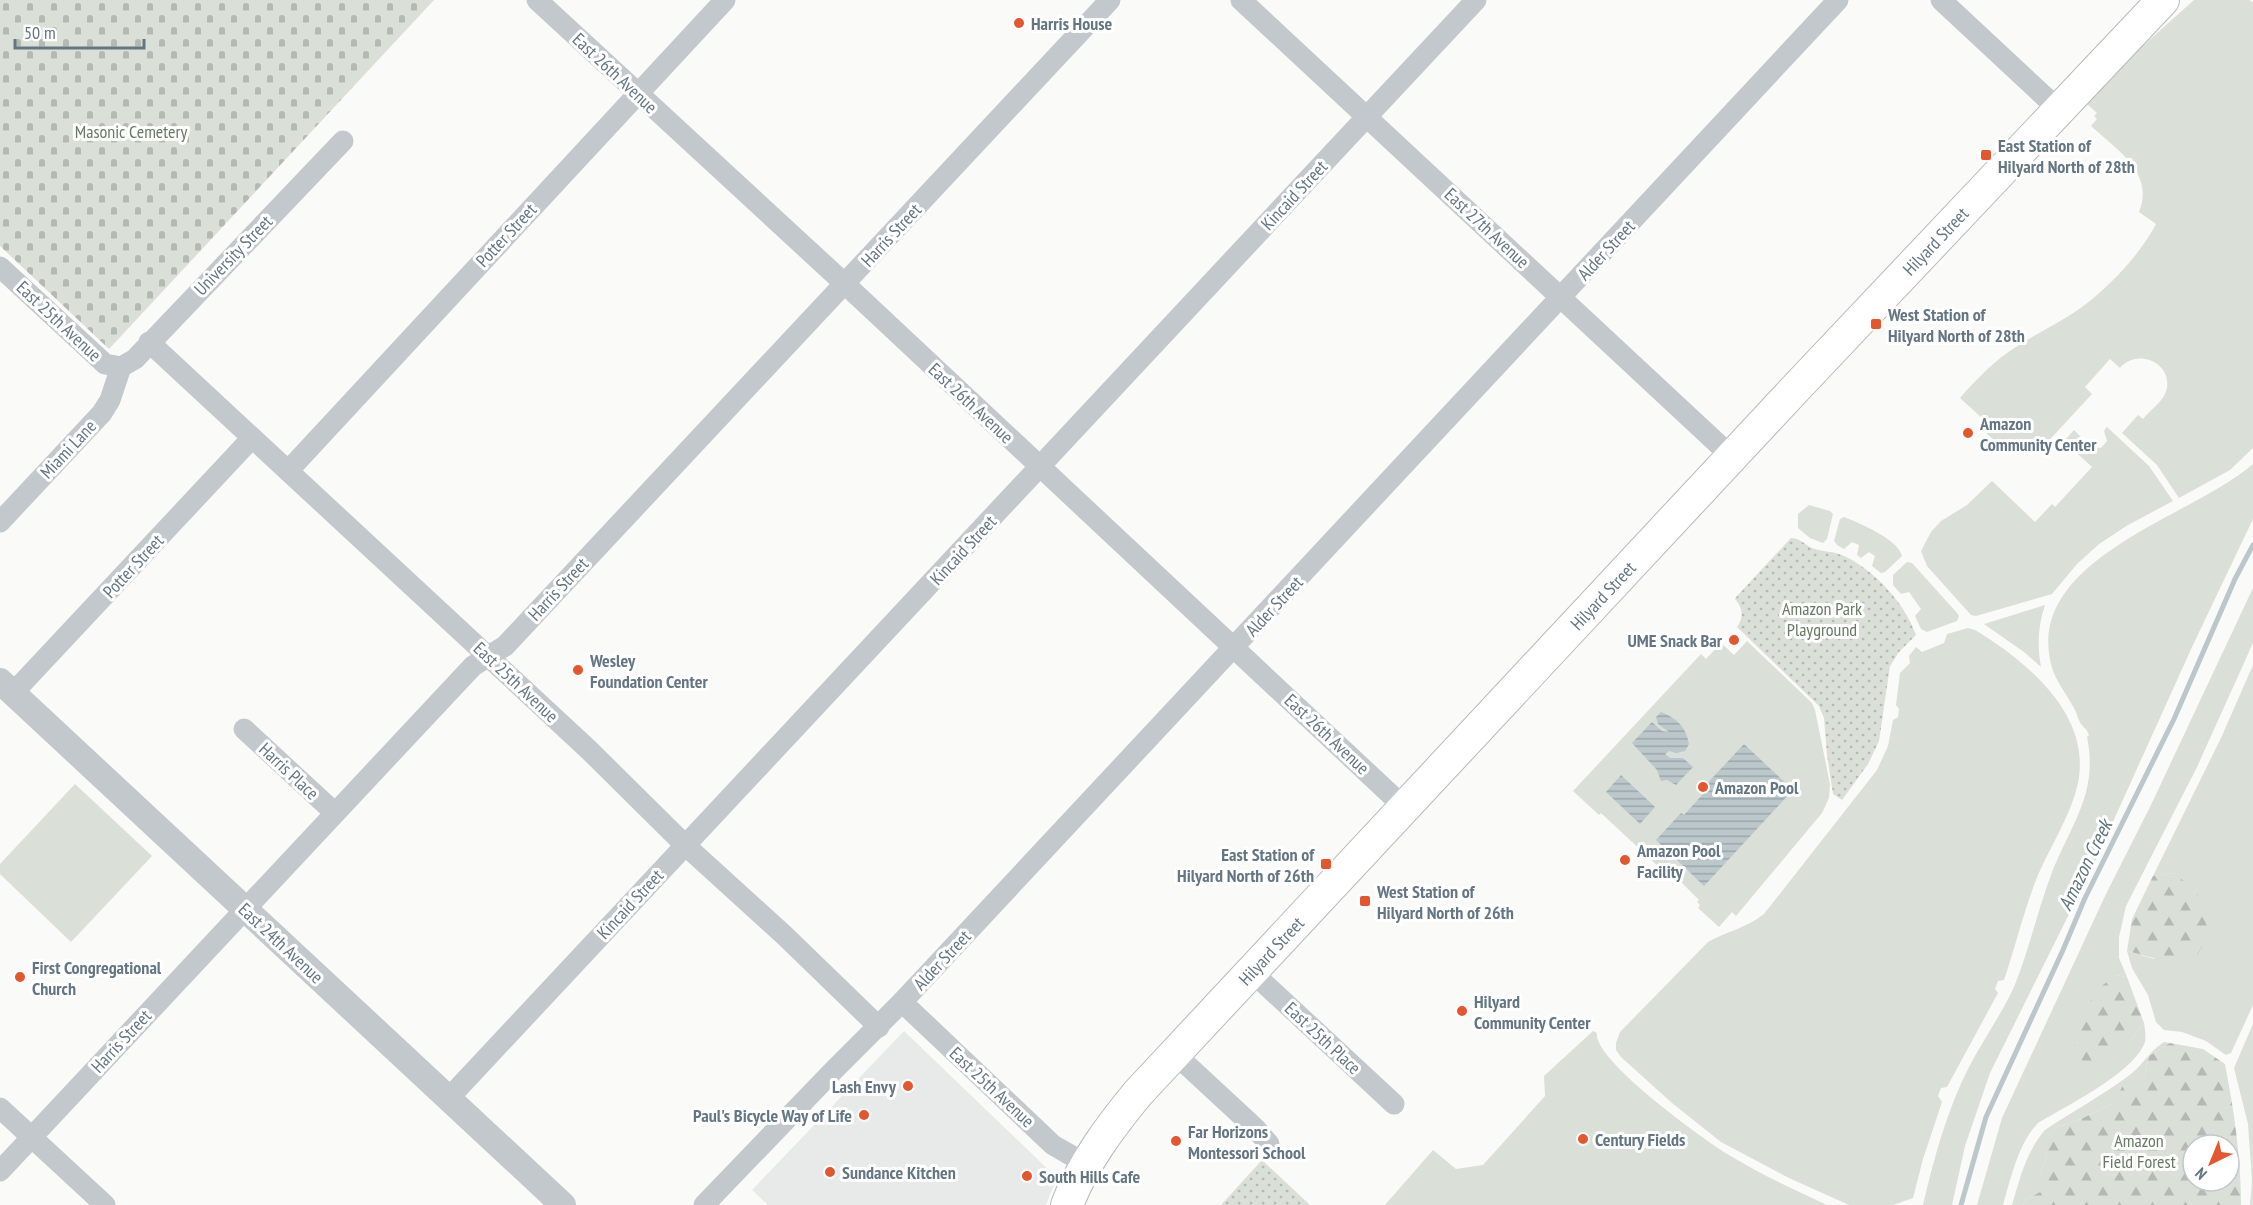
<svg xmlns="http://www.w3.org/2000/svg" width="2253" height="1205" font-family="'PT Sans Narrow',sans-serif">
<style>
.built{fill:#e8e9e9}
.green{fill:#dadfd7}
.forest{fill:url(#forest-firs);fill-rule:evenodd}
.cemetery{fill:url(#cemetery-stones)}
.park{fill:url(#park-dots)}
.water{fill:url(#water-rules)}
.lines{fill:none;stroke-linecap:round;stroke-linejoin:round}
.stream{stroke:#bbc7cb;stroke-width:5}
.primary-casing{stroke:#b5babe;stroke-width:34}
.minor{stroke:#c3c8cc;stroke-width:21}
.tertiary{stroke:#c3c8cc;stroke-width:26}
.primary{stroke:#fff;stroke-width:32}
.poi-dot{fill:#e4572e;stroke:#fff;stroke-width:2}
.labels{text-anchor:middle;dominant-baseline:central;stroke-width:6;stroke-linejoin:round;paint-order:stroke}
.poi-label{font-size:18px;font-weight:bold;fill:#657683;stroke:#fff;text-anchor:start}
.street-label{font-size:18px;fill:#657683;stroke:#fff}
.park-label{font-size:18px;fill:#687a64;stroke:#fff}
.water-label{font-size:20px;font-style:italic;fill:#60757c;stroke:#fff}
</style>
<defs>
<pattern id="forest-firs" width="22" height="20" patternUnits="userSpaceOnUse" patternTransform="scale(1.5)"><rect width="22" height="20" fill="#dadfd7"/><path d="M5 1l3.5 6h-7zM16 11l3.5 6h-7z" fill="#b4b9b4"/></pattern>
<pattern id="cemetery-stones" width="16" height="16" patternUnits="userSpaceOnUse" patternTransform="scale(1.5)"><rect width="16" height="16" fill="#dadfd7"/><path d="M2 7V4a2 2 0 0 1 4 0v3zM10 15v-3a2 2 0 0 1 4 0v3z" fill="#b4b9b4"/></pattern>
<pattern id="park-dots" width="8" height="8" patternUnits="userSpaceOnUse" patternTransform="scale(1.5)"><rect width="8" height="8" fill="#dadfd7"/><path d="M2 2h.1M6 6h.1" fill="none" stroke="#b4b9b4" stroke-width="1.8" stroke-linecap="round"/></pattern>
<pattern id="water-rules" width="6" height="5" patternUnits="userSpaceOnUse" patternTransform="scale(1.5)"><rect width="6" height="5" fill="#bbc7cb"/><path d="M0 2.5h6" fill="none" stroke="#9ca6aa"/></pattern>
</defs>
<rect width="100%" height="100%" fill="#fafaf8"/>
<!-- built -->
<polygon class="built" points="904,1031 1057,1178 1046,1205 768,1205 752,1190"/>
<!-- green -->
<g class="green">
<path d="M2194,0H2249L2253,2V448L2230,470L2179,498L2157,465L2122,433L2138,415L2143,419C2149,411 2161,403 2165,394C2177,366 2139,346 2120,368L2110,359L2085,387L2092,394L2041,449L2007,452L1983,430V419L1960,398C1974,382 1989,366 2007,353C2032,335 2061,323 2086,304C2113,283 2140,254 2156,224L2139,212C2155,173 2117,150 2091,126L2097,119L2094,116L2097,113L2087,104L2137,51Z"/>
<polygon points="2107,427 2149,466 2173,501 2128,525 2099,544 2077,564 2052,594 1976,616 1971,615 1927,566 1921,551 1931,532 1941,521 1967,505 1992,481 2035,522 2052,504 2055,507 2092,467 2064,441 2074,430 2091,447 2101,448 2107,441 2104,431"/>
<path d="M2253,464V519L2192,647L2093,866L1990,1073L1965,1146L1952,1205H1923C1934,1158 1947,1110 1969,1067C1983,1040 2001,1015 2014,987C2029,951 2037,912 2051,875C2070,825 2099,794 2087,737L2089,735C2087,729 2085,729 2082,725C2078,721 2077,713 2074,708C2067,695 2057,683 2052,668C2021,559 2193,517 2253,464Z"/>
<polygon points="1809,505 1830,511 1833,514 1827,539 1823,543 1810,538 1798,528 1798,514"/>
<path d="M1844,517C1859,523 1898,539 1902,556L1885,572L1881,573L1872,566L1875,556L1869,552L1861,558L1857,555L1859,545L1852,542L1844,549L1837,545L1834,541L1840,519Z"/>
<polygon points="1907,562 1912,563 1957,613 1959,616 1957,621 1927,632 1921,629 1915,616 1921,609 1909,592 1901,594 1893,585 1893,575"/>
<path d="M2253,588V643L2197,767L2126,906L2119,937V958L2127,977L2116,975L2129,1043L2144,1023C2145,1029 2146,1037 2145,1042C2134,1073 2066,1106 2038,1123C2018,1144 2011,1178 2003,1205H1977L2002,1118L2106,894L2151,805Z"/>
<path d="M2045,605C2038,626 2037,645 2041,667L2024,652L1984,624Z"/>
<path d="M1968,628L1975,630C2026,661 2092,714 2078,783C2071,815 2051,845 2038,875C2024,909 2016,945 2004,980L1998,981L1995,989L1998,993L1947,1087L1941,1088L1938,1096L1942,1102L1923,1159L1913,1198L1893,1205H1849L1789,1178L1721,1142L1672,1103L1621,1057L1616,1050V1043L1620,1032L1708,942C1727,931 1747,928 1764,914L1877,770L1888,746L1893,720L1898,717L1899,709L1896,705L1900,673L1910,663L1909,656L1916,647L1922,652L1944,643L1947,634Z"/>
<polygon points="1747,641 1812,703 1815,710 1830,784 1829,798 1822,813 1736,916 1732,912 1719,927 1698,908 1700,905 1697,902 1699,900 1680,881 1677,884 1601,813 1599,815 1573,791 1701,654 1706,659 1721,643 1734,655"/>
<polygon points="2253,665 2253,1005 2231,1053 2226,1055 2206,1041 2182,1032 2164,1030 2156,1022 2148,995 2132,968 2127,951 2154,959 2174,873 2153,876 2221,738"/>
<polygon points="75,784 152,856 71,942 0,874 0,864"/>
<polygon points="2253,1024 2253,1205 2250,1205 2252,1181 2248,1124 2234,1068"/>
<path d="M1593,1031L1597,1033C1592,1059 1705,1141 1729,1155C1760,1174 1794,1190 1827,1205H1385L1433,1150L1456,1169L1483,1165L1545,1096L1544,1076Z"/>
<path d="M2164,1042L2170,1043L2149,1056L2144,1077L2113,1103L2083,1118L2055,1128L2041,1142L2047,1154L2040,1174V1192L2027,1199L2023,1205H2012C2020,1178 2026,1152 2045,1130C2072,1112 2101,1096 2127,1077C2143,1066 2147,1053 2164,1042Z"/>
</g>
<!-- forest -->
<g class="forest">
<polygon points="2173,873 2195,889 2206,915 2207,939 2196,957 2176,964 2127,951 2132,919 2153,876"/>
<polygon points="2116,975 2127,977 2144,1023 2129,1043 2103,1066 2088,1066 2073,1053 2079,1024 2095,991"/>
<path d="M2170,1043L2203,1049L2225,1064C2234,1111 2241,1157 2241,1205H2023L2027,1199L2040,1192V1174L2047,1154L2040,1142L2055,1128L2083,1118L2113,1103L2125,1082L2144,1077L2149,1056ZM2193,1145H2229V1181H2193Z"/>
</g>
<!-- cemetery -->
<polygon class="cemetery" points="0,0 434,0 109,349 0,246"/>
<!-- park -->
<g class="park">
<path d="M1791,538C1799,538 1804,544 1812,548C1822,552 1834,551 1844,556C1874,570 1905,603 1916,635L1899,652L1890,666L1879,741L1868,764L1842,800L1833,794L1827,755L1824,718L1819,706L1737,627C1744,617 1743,608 1735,599L1737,596Z"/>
<polygon points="1262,1160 1310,1205 1221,1205"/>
</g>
<!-- water -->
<g class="water">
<path d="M1661,712C1677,718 1686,727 1689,744L1685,751L1676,753L1669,751L1665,754L1670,758H1683L1693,767L1676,785L1667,780L1661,781L1657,770L1632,743L1652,722L1662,731L1669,732L1658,724L1656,717Z"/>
<polygon points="1744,744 1793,790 1704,886 1656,840 1681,813 1684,815 1704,793 1701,790"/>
<polygon points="1621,775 1655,807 1640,824 1606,792"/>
</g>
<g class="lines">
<!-- stream -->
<polyline class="stream" points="1961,1205 1986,1117 2063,950 2085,898 2174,719 2235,579 2253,545"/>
<defs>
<g id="primary">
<path id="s1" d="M1067,1205C1083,1163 1110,1127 1138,1093L1796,388L2163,0"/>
</g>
</defs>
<!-- primary casing -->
<use href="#primary" class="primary-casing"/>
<!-- minor -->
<g class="minor">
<polyline points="537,0 845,284 1404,807"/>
<polyline points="1241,0 1732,457"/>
<polyline points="1941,0 2058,109"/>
<polyline points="0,267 105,364 121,367 135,359 343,141"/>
<polyline points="149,342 589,750 685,845 784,935 879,1027"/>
<polyline points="288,471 725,0"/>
<polyline points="0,522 102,413 110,400 121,367"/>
<polyline points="13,693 252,438"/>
<polyline points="244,729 335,813"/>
<polyline points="1252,972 1394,1104"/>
<polyline points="902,1002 1053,1145 1086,1164"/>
<polyline points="1174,1053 1255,1128 1269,1144"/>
<polyline points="448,1099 1476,0"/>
<polyline points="0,1108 105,1205"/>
<polyline points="0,1171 473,666 505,646 1110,0"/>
<polyline points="704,1205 833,1071 902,1002 1838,0"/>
</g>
<!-- tertiary -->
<polyline class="tertiary" points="0,681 563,1205"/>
<!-- primary -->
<use href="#primary" class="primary"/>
</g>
<!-- markers -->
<g class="poi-dot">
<circle cx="1019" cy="23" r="6"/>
<rect x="1980" y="149" width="12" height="12" rx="3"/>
<rect x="1870" y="318" width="12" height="12" rx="3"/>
<circle cx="1968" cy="433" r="6"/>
<circle cx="1734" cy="640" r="6"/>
<circle cx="578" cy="670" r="6"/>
<circle cx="1703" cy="787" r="6"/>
<circle cx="1625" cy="860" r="6"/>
<rect x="1320" y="858" width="12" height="12" rx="3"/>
<rect x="1359" y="895" width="12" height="12" rx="3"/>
<circle cx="20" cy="977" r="6"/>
<circle cx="1462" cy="1011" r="6"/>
<circle cx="908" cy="1086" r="6"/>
<circle cx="864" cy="1115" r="6"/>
<circle cx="1583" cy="1139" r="6"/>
<circle cx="1176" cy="1141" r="6"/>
<circle cx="830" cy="1172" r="6"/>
<circle cx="1027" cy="1176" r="6"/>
</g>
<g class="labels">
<!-- poi labels -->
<g class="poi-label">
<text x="1031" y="23">Harris House</text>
<text x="1998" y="145">East Station of<tspan x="1998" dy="21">Hilyard North of 28th</tspan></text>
<text x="1888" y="314">West Station of<tspan x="1888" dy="21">Hilyard North of 28th</tspan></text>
<text x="1980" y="423">Amazon<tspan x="1980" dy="21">Community Center</tspan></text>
<text x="1722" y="640" text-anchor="end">UME Snack Bar</text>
<text x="590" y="660">Wesley<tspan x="590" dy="21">Foundation Center</tspan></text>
<text x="1715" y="787">Amazon Pool</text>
<text x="1637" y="850">Amazon Pool<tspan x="1637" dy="21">Facility</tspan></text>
<text x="1314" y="854" text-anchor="end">East Station of<tspan x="1314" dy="21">Hilyard North of 26th</tspan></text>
<text x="1377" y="891">West Station of<tspan x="1377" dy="21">Hilyard North of 26th</tspan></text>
<text x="32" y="967">First Congregational<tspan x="32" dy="21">Church</tspan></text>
<text x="1474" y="1001">Hilyard<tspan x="1474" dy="21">Community Center</tspan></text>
<text x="896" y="1086" text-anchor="end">Lash Envy</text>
<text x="852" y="1115" text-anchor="end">Paul's Bicycle Way of Life</text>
<text x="1188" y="1131">Far Horizons<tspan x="1188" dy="21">Montessori School</tspan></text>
<text x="1595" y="1139">Century Fields</text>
<text x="842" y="1172">Sundance Kitchen</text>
<text x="1039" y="1176">South Hills Cafe</text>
</g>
<!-- street labels -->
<g class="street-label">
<text transform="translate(615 73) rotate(43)">East 26th Avenue</text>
<text transform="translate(1294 195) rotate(-47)">Kincaid Street</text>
<text transform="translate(1487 228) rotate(43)">East 27th Avenue</text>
<text transform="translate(506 235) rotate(-47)">Potter Street</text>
<text transform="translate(891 235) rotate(-47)">Harris Street</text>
<text stroke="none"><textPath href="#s1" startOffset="1300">Hilyard Street</textPath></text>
<text transform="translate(1606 250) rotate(-47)">Alder Street</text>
<text transform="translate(233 255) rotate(-46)">University Street</text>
<text transform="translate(59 321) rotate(43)">East 25th Avenue</text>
<text transform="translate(971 403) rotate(43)">East 26th Avenue</text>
<text transform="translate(68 449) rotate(-47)">Miami Lane</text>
<text transform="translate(963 550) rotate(-47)">Kincaid Street</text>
<text transform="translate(133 566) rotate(-47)">Potter Street</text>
<text transform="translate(558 589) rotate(-47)">Harris Street</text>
<text stroke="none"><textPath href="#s1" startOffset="814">Hilyard Street</textPath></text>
<text transform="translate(1274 606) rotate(-47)">Alder Street</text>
<text transform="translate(516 682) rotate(43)">East 25th Avenue</text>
<text transform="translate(1327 734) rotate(43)">East 26th Avenue</text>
<text transform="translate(289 771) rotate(43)">Harris Place</text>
<text transform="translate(630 904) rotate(-47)">Kincaid Street</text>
<text transform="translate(281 943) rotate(43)">East 24th Avenue</text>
<text stroke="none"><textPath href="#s1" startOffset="328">Hilyard Street</textPath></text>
<text transform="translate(942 960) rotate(-47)">Alder Street</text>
<text transform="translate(1323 1038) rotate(43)">East 25th Place</text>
<text transform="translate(121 1041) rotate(-47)">Harris Street</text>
<text transform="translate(992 1087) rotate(43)">East 25th Avenue</text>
</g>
<!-- park labels -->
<g class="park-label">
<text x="131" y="131">Masonic Cemetery</text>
<text x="1822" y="608">Amazon Park<tspan x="1822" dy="21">Playground</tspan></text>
<text x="2139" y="1140">Amazon<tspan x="2139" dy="21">Field Forest</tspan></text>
</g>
<!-- water labels -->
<g class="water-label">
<text transform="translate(2085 865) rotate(-64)">Amazon Creek</text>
</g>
</g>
<!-- north arrow -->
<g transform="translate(2211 1163) rotate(223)"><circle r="28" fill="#ffffff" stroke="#c1c8cd" stroke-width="1.5"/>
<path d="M0-4.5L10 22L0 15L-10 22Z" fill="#e4572e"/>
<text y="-9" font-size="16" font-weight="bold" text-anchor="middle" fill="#657683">N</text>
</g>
<!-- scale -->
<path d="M15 39v9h129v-9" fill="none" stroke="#657683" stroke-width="3"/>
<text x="24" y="39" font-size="18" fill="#657683" stroke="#ffffff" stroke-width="4.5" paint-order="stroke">50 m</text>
</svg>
